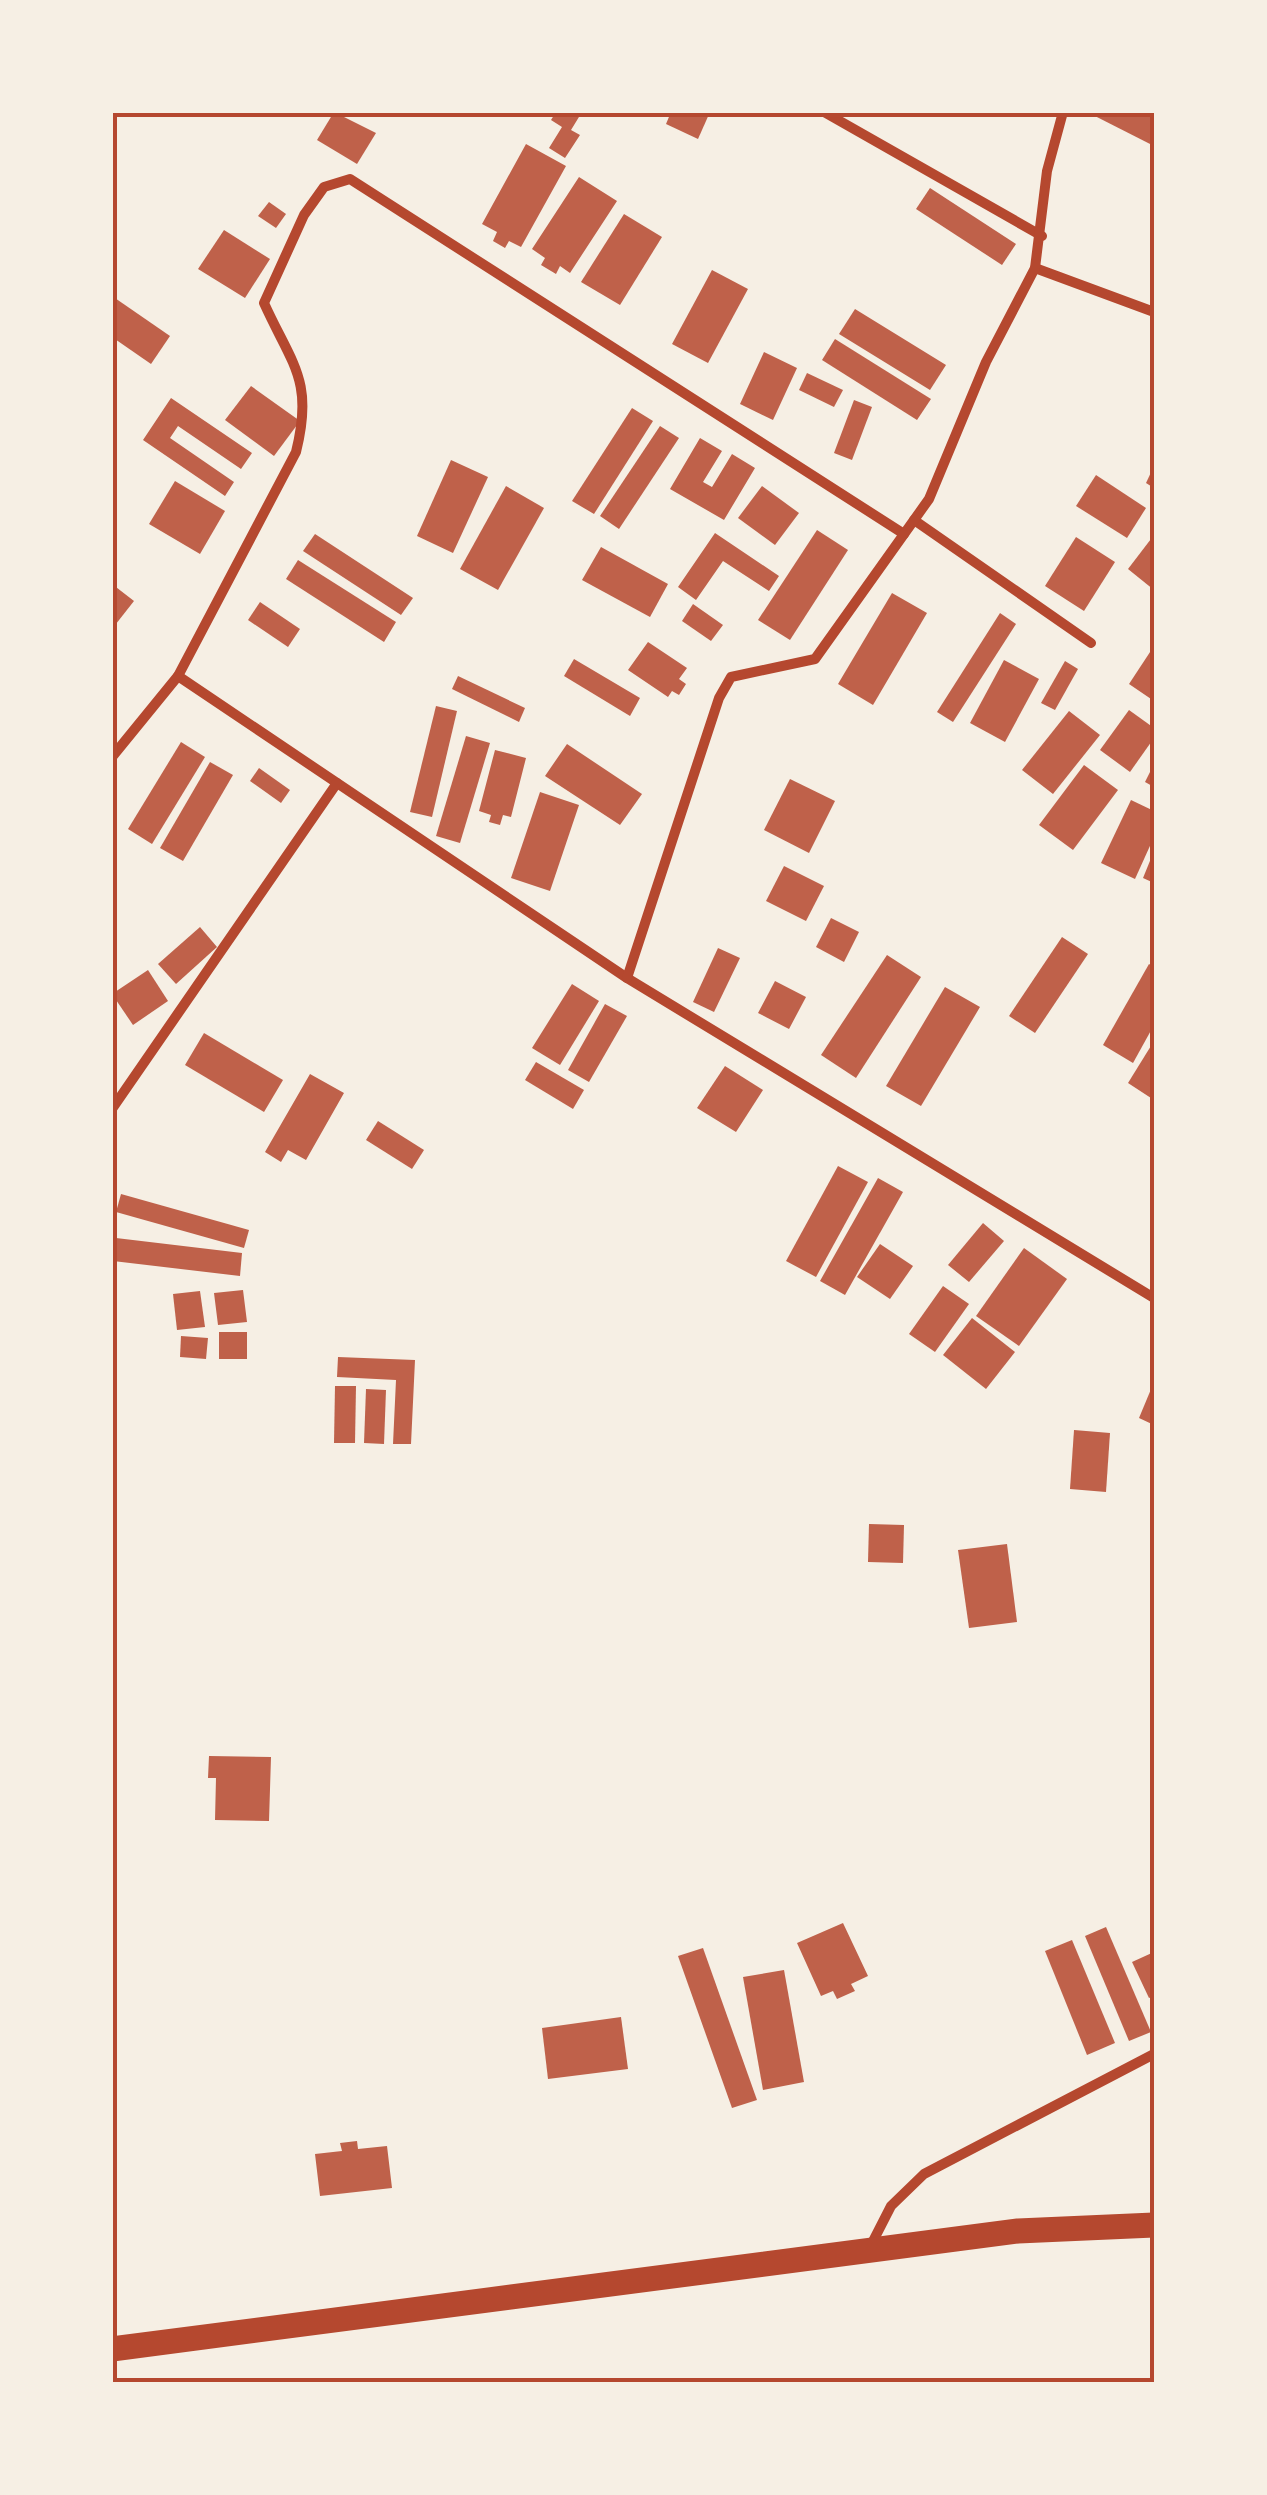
<svg xmlns="http://www.w3.org/2000/svg" width="1267" height="2495" font-family="'Work Sans',sans-serif">
<style>
.building{fill:#bf614a}
.lines{fill:none;stroke-linecap:round;stroke-linejoin:round}
.minor{stroke:#b5482f;stroke-width:10}
.trunk{stroke:#b5482f;stroke-width:25}
.neatline{fill:none;stroke:#b5482f;stroke-width:4}
</style>
<rect width="100%" height="100%" fill="#f6efe4"/>
<!-- building -->
<g class="building">
<polygon points="334,112 376,133 357,164 317,140"/>
<polygon points="556,112 582,112 571,130 580,135 565,158 549,148 562,127 551,120"/>
<polygon points="671,112 710,112 698,139 666,124"/>
<polygon points="1087,112 1154,112 1154,146"/>
<polygon points="526,144 566,166 521,247 509,241 505,248 493,241 497,232 482,224"/>
<polygon points="579,177 617,201 570,273 560,266 556,274 541,265 545,258 532,249"/>
<polygon points="930,188 1016,244 1002,265 916,209"/>
<polygon points="269,202 286,214 276,228 258,216"/>
<polygon points="624,214 662,237 620,305 581,282"/>
<polygon points="224,230 270,259 245,298 198,269"/>
<polygon points="712,270 748,289 708,363 672,344"/>
<polygon points="112,296 170,336 151,364 112,337"/>
<polygon points="855,309 946,365 930,390 839,334"/>
<polygon points="835,339 931,399 917,420 822,360"/>
<polygon points="764,352 797,368 773,420 740,404"/>
<polygon points="807,373 843,390 834,407 799,390"/>
<polygon points="251,386 300,421 274,456 225,420"/>
<polygon points="171,398 252,453 241,469 178,426 170,438 234,482 225,496 143,440"/>
<polygon points="854,400 872,407 852,460 834,453"/>
<polygon points="632,408 653,421 594,514 572,501"/>
<polygon points="660,426 679,438 619,529 600,516"/>
<polygon points="700,438 722,451 703,482 712,487 732,454 755,468 724,520 670,489"/>
<polygon points="451,460 488,477 453,553 417,536"/>
<polygon points="1154,466 1154,488 1146,483"/>
<polygon points="1096,475 1146,508 1127,538 1076,506"/>
<polygon points="175,481 225,511 200,554 149,524"/>
<polygon points="506,486 544,508 498,590 460,569"/>
<polygon points="762,486 799,513 775,545 738,518"/>
<polygon points="817,530 848,550 790,640 758,620"/>
<polygon points="715,533 779,576 769,591 723,561 696,600 678,587"/>
<polygon points="315,534 413,598 401,615 303,551"/>
<polygon points="1154,535 1154,590 1128,569"/>
<polygon points="1076,537 1115,562 1084,611 1045,586"/>
<polygon points="601,547 668,584 650,617 582,580"/>
<polygon points="298,560 396,622 384,642 286,579"/>
<polygon points="112,584 134,601 112,629"/>
<polygon points="892,593 927,613 873,705 838,684"/>
<polygon points="260,602 300,629 288,647 248,620"/>
<polygon points="693,604 723,625 711,641 682,621"/>
<polygon points="1000,613 1016,624 953,722 937,712"/>
<polygon points="648,642 687,668 679,679 686,684 679,695 672,691 668,697 628,670"/>
<polygon points="1154,646 1154,701 1129,684"/>
<polygon points="574,659 640,698 630,716 564,676"/>
<polygon points="1004,660 1039,679 1005,742 970,723"/>
<polygon points="1065,661 1078,669 1055,710 1041,703"/>
<polygon points="458,676 525,708 519,722 452,689"/>
<polygon points="436,706 457,711 432,817 410,812"/>
<polygon points="1129,710 1154,728 1154,738 1130,772 1100,750"/>
<polygon points="1069,711 1100,735 1053,794 1022,770"/>
<polygon points="466,736 490,743 460,843 436,836"/>
<polygon points="181,742 205,757 152,844 128,829"/>
<polygon points="567,744 642,794 620,825 545,776"/>
<polygon points="495,750 526,758 511,817 503,815 500,825 489,822 491,815 479,811"/>
<polygon points="210,762 233,775 183,861 160,848"/>
<polygon points="1154,764 1154,787 1145,782"/>
<polygon points="1084,765 1118,790 1073,850 1039,825"/>
<polygon points="259,768 290,790 281,803 250,781"/>
<polygon points="790,779 835,801 809,853 764,830"/>
<polygon points="540,792 579,805 550,891 511,878"/>
<polygon points="1131,800 1154,811 1154,837 1135,879 1101,863"/>
<polygon points="1154,851 1154,883 1143,878"/>
<polygon points="784,866 824,886 806,921 766,901"/>
<polygon points="831,918 859,932 844,962 816,947"/>
<polygon points="200,927 217,947 176,984 158,964"/>
<polygon points="1062,937 1088,954 1035,1033 1009,1016"/>
<polygon points="718,948 740,958 714,1012 693,1002"/>
<polygon points="887,955 921,977 856,1078 821,1055"/>
<polygon points="1149,964 1154,967 1154,1025 1133,1063 1103,1045"/>
<polygon points="148,970 168,1001 133,1025 112,994"/>
<polygon points="775,981 806,997 789,1029 758,1013"/>
<polygon points="572,984 599,1001 560,1065 532,1048"/>
<polygon points="945,987 980,1007 921,1106 886,1086"/>
<polygon points="605,1004 627,1016 589,1082 568,1070"/>
<polygon points="204,1033 283,1080 264,1112 185,1065"/>
<polygon points="1154,1041 1154,1100 1128,1083"/>
<polygon points="536,1062 584,1090 573,1109 525,1080"/>
<polygon points="725,1066 763,1090 736,1132 697,1108"/>
<polygon points="310,1074 344,1093 306,1160 288,1150 281,1162 265,1152"/>
<polygon points="378,1121 424,1150 412,1169 366,1140"/>
<polygon points="838,1166 868,1182 816,1277 786,1261"/>
<polygon points="878,1178 903,1192 845,1295 820,1281"/>
<polygon points="121,1194 249,1230 244,1248 116,1212"/>
<polygon points="983,1223 1004,1241 969,1282 948,1265"/>
<polygon points="116,1238 242,1253 240,1276 113,1261"/>
<polygon points="880,1244 913,1266 890,1299 857,1277"/>
<polygon points="1024,1248 1067,1279 1019,1346 976,1316"/>
<polygon points="943,1286 969,1304 935,1352 909,1334"/>
<polygon points="243,1290 247,1322 218,1325 214,1293"/>
<polygon points="200,1291 205,1327 177,1330 173,1294"/>
<polygon points="972,1318 1015,1352 986,1389 943,1355"/>
<rect x="219" y="1332" width="28" height="27"/>
<polygon points="181,1336 208,1338 206,1359 180,1357"/>
<polygon points="338,1357 415,1360 411,1444 393,1444 396,1380 337,1377"/>
<polygon points="1154,1382 1154,1425 1139,1418"/>
<polygon points="335,1386 356,1386 355,1443 334,1443"/>
<polygon points="366,1389 386,1390 384,1444 364,1443"/>
<polygon points="1074,1430 1110,1433 1106,1492 1070,1489"/>
<polygon points="869,1524 904,1525 903,1563 868,1562"/>
<polygon points="1007,1544 1017,1622 969,1628 958,1550"/>
<polygon points="209,1756 271,1757 269,1821 215,1820 216,1778 208,1778"/>
<polygon points="843,1923 868,1976 851,1984 855,1991 837,1999 833,1991 821,1996 797,1943"/>
<polygon points="1106,1927 1151,2032 1129,2041 1085,1936"/>
<polygon points="1072,1940 1115,2043 1087,2055 1045,1951"/>
<polygon points="703,1948 757,2100 732,2108 678,1956"/>
<polygon points="1154,1952 1154,1996 1149,1998 1132,1962"/>
<polygon points="784,1970 804,2082 763,2090 743,1977"/>
<polygon points="621,2017 628,2069 548,2079 542,2028"/>
<polygon points="357,2141 358,2149 387,2146 392,2188 320,2196 315,2154 342,2151 340,2143"/>
</g>
<g class="lines">
<!-- minor -->
<g class="minor">
<polyline points="824,112 1042,236"/>
<polyline points="1035,268 1154,312"/>
<polyline points="914,520 1091,643"/>
<polyline points="178,676 627,978 1154,1298"/>
<path d="M112,757L178,676L296,452C314,380 292,365 264,303L304,215L324,187L350,179L904,534"/>
<polyline points="627,978 719,698 731,677 815,659 929,499 986,362 1035,268 1047,171 1063,112"/>
<polyline points="112,1109 337,783"/>
<polyline points="869,2249 891,2206 924,2174 1154,2054"/>
</g>
<!-- trunk -->
<polyline class="trunk" points="112,2349 1018,2231 1154,2225"/>
</g>
<!-- border -->
<rect width="1267" height="2495" fill="none" stroke="#f6efe4" stroke-width="230"/>
<rect x="115" y="115" width="1037" height="2265" class="neatline"/>
</svg>
